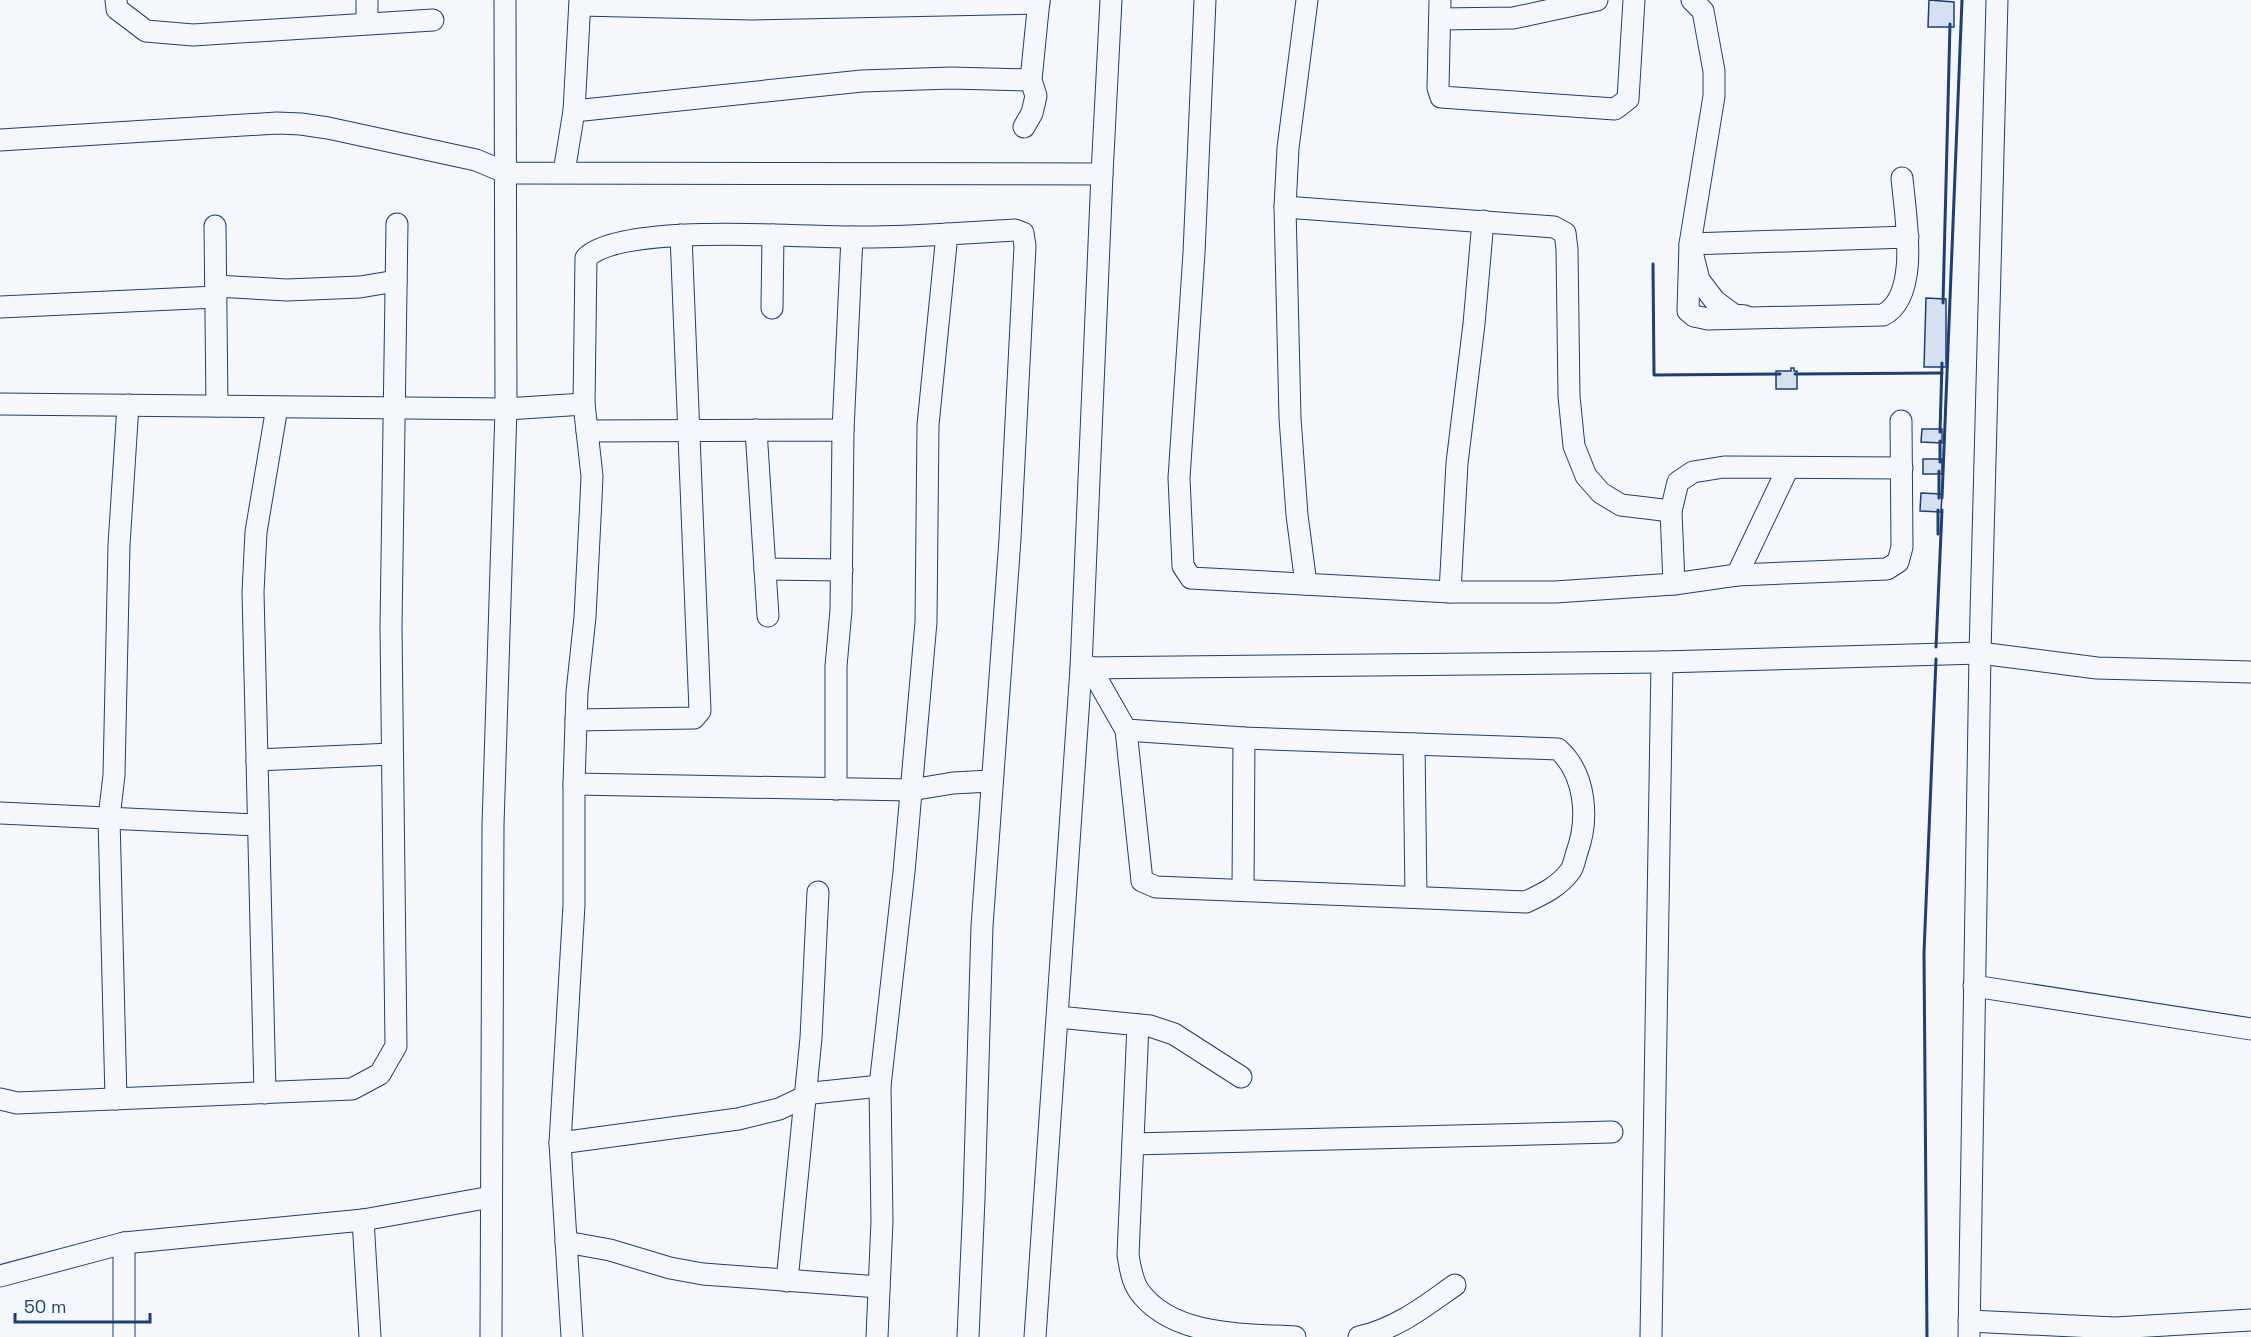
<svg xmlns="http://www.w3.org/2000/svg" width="2251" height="1337" font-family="'Space Grotesk',sans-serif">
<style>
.building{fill:#d5e0f0;stroke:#1d3f73;stroke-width:1.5}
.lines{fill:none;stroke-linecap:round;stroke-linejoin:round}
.minor-casing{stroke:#1d3f73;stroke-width:23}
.minor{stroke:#f4f7fb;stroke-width:21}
.wall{stroke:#1d3f73;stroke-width:3}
</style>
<rect width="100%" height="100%" fill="#f4f7fb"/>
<!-- building -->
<g class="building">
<polygon points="1929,0 1954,2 1954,27 1928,27"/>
<polygon points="1926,298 1946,299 1946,367 1924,367"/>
<polygon points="1791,368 1794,368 1794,371 1797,371 1797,389 1776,389 1776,371 1791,371"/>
<polygon points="1922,429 1942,429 1942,443 1921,442"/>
<rect x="1923" y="459" width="19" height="15"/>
<polygon points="1921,493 1942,494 1941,512 1920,511"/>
</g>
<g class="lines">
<defs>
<g id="minor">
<polyline points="116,0 117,9 146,31 193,35 433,20"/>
<polyline points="367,0 367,23"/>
<polyline points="1205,0 1194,253 1179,478 1183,566 1191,578 1450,592 1555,592 1674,584 1737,575 1887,569 1898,562 1902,547 1901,421"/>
<polyline points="1440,0 1438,88 1441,97 1615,109 1628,99 1634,0"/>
<polyline points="1692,0 1703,11 1714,71 1714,96 1690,244 1699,280 1715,301 1734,315 1745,316"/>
<polyline points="580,5 752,9 1039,3"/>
<polyline points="1440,19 1513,18 1597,0"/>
<polyline points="574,111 862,81 951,78 1031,80"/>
<polyline points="1024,127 1032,113 1036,96 1031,80 1039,0"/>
<polyline points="0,140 277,123 301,124 328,128 476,160 507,173 1102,174"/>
<polyline points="564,172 574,111 580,0"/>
<path d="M1902,178C1905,214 1921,296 1883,315L1708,319L1694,316L1688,311L1690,244L1908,237"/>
<polyline points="1285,207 1554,227 1565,233 1567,249 1569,396 1574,446 1586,476 1601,493 1621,505 1671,511"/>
<polyline points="215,226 217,406"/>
<polyline points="216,286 287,290 360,287 396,281"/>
<polyline points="0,307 216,297"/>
<polyline points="772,308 773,235"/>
<polyline points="0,404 506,409 584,404"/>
<polyline points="756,430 768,616"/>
<polyline points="843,430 852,237"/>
<polyline points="587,431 843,430 841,610 836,666 836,789"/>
<polyline points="765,569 842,570"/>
<polyline points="1737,575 1788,468"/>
<polyline points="1306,584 1297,515 1290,418 1285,207 1288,148 1307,0"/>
<polyline points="1674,584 1671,511 1678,482 1693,472 1724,467 1902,468"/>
<polyline points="1450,592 1457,463 1474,324 1483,221"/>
<path d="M1090,667L1126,730L1142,881L1156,887L1526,902C1543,894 1560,886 1571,870C1574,865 1575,858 1577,852C1589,819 1586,774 1558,749L1244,738L1126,730"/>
<polyline points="1081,668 1662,662 1980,653 2097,668 2251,672"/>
<polyline points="576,720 694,718 700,711 681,235"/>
<polyline points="1414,744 1416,897"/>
<polyline points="257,760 392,754"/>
<polyline points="574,784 911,790 953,783 991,781"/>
<polyline points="0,813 257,825"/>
<polyline points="1243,890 1244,738"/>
<polyline points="1974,986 2251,1029"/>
<polyline points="1058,1017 1150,1026 1174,1034 1241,1077"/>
<path d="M1138,1025L1128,1255C1130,1267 1132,1281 1139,1291C1172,1337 1244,1334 1295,1337"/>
<polyline points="265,1093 253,592 256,532 277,407"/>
<polyline points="0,1099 17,1103 352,1089 380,1074 396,1046 391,627 397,224"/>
<polyline points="116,1099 109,818 114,775 119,545 128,405"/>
<polyline points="560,1143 738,1119 779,1109 813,1093 880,1086"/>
<polyline points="1133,1144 1612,1132"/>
<polyline points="363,1220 370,1337"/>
<polyline points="566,1242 610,1250 670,1268 703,1274 879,1287"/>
<polyline points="124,1243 124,1337"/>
<polyline points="0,1276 124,1243 363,1220 491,1197"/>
<polyline points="787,1281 811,1038 818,892"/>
<polyline points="1969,1321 2115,1328 2251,1320"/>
<polyline points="491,1337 493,825 506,409 505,0"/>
<path d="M572,1337L560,1143L574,905V784L577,692L585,617L591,499L592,476L584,404L586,258C620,223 798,237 851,237C905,238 960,233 1015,230L1023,233L1025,246L1010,539L982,926L974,1199L968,1337"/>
<polyline points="877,1337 882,1221 880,1086 904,872 926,622 928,425 947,234"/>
<polyline points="1035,1337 1081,668 1102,174 1111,0"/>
<path d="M1359,1337C1396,1329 1424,1307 1455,1285"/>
<polyline points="1651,1337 1662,662"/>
<polyline points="1969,1337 1980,653 1997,0"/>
</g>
</defs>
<!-- minor casing -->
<use href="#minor" class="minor-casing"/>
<!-- minor -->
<use href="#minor" class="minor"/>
<!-- wall -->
<g class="wall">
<polyline points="1653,264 1654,375 1780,374"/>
<polyline points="1943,303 1950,24"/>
<polyline points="1795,374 1942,373"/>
<polyline points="1940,432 1942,363"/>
<polyline points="1940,462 1940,441"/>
<polyline points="1939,498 1939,471"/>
<polyline points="1942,498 1962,0"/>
<polyline points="1938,534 1938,510"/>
<polyline points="1936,647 1942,510"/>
<polyline points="1927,1337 1924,953 1936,659"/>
</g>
</g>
<!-- scale -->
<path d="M15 1313v9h135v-9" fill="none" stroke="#1d3f73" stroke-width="3"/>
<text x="24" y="1313" font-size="18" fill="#1d3f73" stroke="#f4f7fb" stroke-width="4.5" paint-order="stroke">50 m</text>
</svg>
